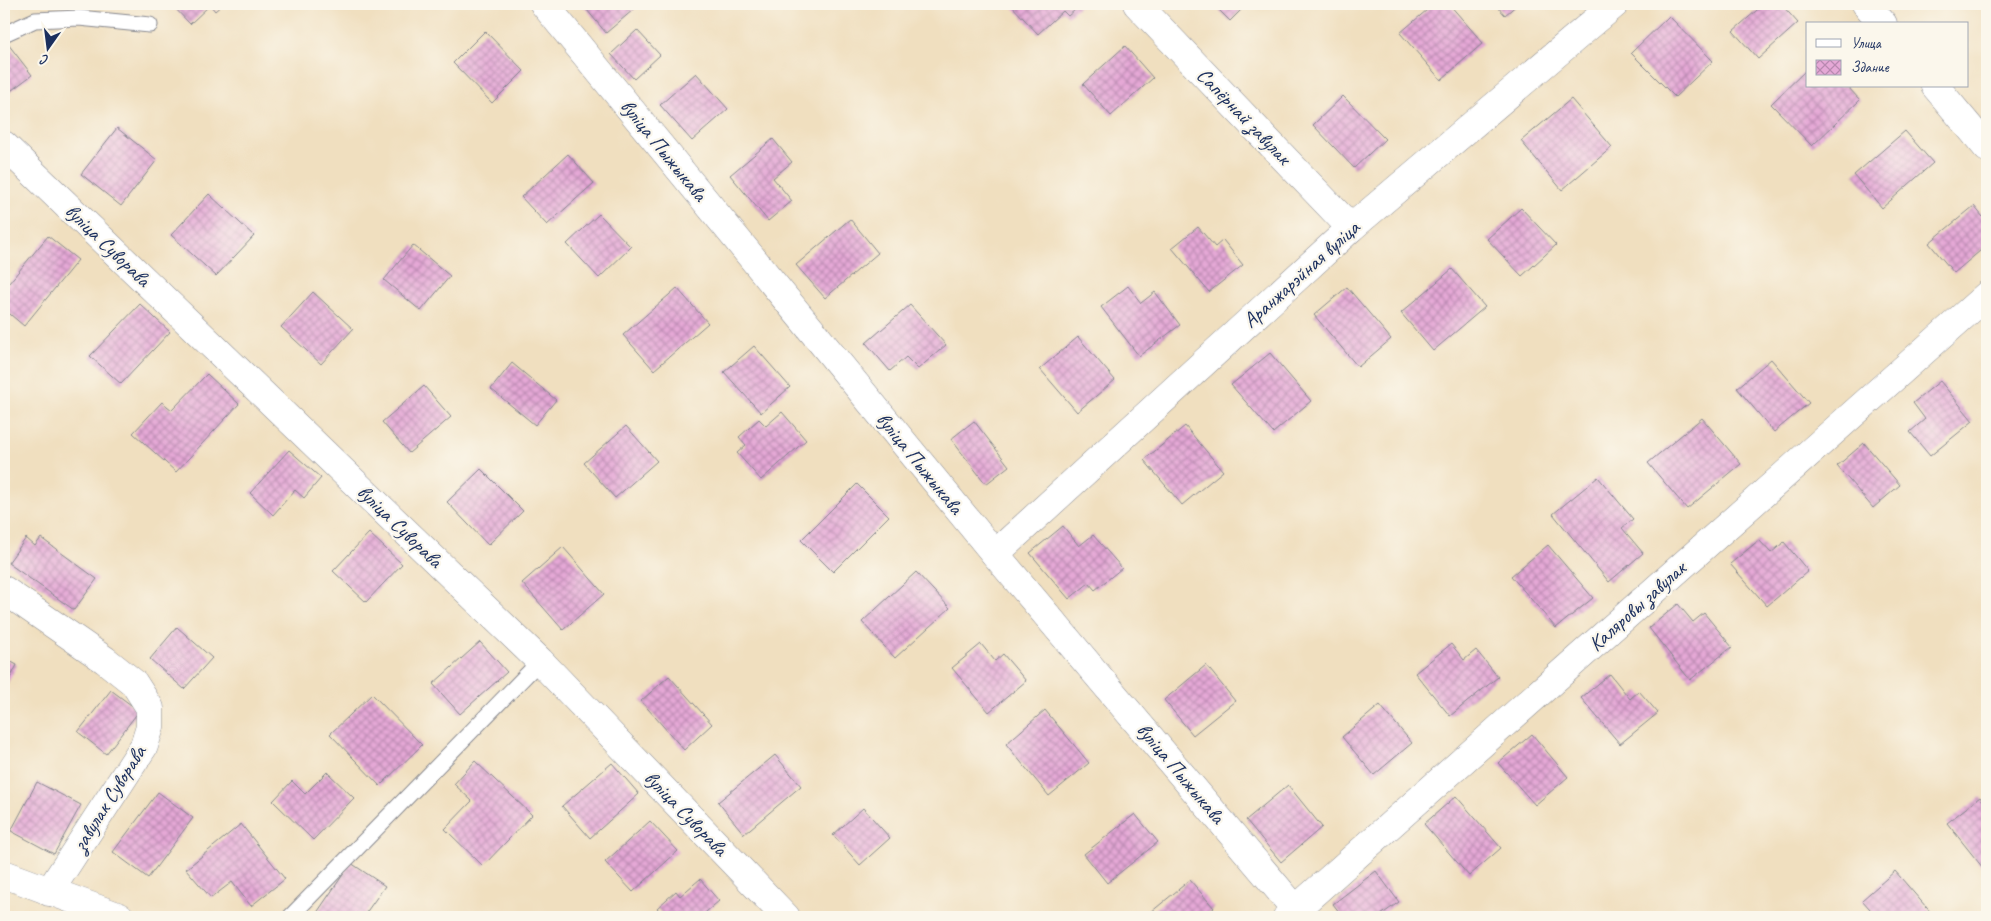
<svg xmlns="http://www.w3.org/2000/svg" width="1991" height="921" font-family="Caveat,sans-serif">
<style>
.building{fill:url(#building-cross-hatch)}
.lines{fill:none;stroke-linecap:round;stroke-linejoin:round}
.service-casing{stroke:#86878e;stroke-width:17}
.minor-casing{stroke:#86878e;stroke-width:29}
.service{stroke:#fff;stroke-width:15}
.minor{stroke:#fff;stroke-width:28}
.labels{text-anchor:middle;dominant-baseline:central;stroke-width:4.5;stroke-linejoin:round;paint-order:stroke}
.street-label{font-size:21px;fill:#1b2f5e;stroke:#fbf7ec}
</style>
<defs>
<pattern id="building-cross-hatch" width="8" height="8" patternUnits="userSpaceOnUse" patternTransform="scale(1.25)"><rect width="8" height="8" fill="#e5a8d6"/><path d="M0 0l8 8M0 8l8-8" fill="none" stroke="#b989b1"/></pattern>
</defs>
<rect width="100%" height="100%" fill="#fbf7ec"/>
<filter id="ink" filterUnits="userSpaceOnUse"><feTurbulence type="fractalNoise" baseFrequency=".02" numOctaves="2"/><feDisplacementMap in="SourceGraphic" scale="10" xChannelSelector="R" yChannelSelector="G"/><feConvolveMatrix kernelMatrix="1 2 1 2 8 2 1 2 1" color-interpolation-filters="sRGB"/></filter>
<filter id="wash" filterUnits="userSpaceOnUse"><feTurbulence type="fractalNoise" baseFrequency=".0096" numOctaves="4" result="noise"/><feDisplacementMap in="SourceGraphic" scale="20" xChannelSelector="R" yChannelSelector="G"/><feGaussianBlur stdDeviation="1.12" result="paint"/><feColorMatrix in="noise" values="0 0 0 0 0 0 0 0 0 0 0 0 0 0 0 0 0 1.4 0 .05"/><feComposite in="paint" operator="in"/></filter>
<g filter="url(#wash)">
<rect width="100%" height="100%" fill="#f0dfbf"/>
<g id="blocks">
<!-- building -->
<g class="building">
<polygon points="171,4 223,4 215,11 210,5 190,24"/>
<polygon points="582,4 640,4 606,33"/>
<polygon points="1010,4 1082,4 1068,16 1063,11 1038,34"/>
<polygon points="1213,4 1247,4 1230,21"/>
<polygon points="1434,4 1449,4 1483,43 1441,80 1400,33"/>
<polygon points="1495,4 1518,4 1505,15"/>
<polygon points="1764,4 1781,4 1798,23 1758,59 1733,31"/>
<polygon points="1669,16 1713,61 1675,97 1631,53"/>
<polygon points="637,30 660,55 634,79 611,54"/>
<polygon points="485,31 524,71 492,103 453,63"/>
<polygon points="8,44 32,75 4,96 4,47"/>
<polygon points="1125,46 1153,78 1111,116 1083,84"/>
<polygon points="1807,69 1807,86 1847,86 1860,100 1812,146 1771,104"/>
<polygon points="696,73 728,109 692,141 660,105"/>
<polygon points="1343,96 1385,139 1354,168 1313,125"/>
<polygon points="1571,99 1612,147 1562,190 1521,141"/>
<polygon points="117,128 157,160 121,206 81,174"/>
<polygon points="1905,131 1933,163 1882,208 1854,175"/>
<polygon points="773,139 792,162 773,178 792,201 768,221 730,175"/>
<polygon points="568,154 594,183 547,225 521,197"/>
<polygon points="209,194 254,236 216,276 171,235"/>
<polygon points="1974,206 1987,222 1987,245 1954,273 1929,243"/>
<polygon points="1521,208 1556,245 1522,276 1487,239"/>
<polygon points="599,214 631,247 599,278 567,244"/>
<polygon points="850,219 878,253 825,298 796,265"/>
<polygon points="1198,227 1215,247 1223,240 1243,265 1209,292 1172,248"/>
<polygon points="48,236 78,260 24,326 4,309 4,289"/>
<polygon points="413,245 450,276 421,311 384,280"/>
<polygon points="1452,269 1485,307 1433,351 1401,313"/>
<polygon points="1128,286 1141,303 1155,292 1180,325 1139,356 1101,307"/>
<polygon points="1347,287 1391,339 1358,367 1314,315"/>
<polygon points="677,288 708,323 654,370 623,335"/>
<polygon points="313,292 353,329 321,364 281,327"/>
<polygon points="140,304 170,332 121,384 90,356"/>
<polygon points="910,305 946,345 918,369 906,357 890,371 866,343"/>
<polygon points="1078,337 1115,380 1077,412 1040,369"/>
<polygon points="754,346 790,387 761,413 724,372"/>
<polygon points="1270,353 1311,401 1273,433 1231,385"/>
<polygon points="1771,359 1809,403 1774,432 1737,388"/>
<polygon points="512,363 556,400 535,425 491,389"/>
<polygon points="207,374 239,404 176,472 133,433 162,402 172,410"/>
<polygon points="1940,381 1973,421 1930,456 1910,432 1925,419 1913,403"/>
<polygon points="424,386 451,417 409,453 382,422"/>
<polygon points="782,412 806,440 761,480 737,453 746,445 739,437 759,419 766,426"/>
<polygon points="1702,418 1741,464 1687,509 1648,463"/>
<polygon points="974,421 1009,466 986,484 951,439"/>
<polygon points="626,426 657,461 615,498 584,463"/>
<polygon points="1185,426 1223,471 1182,505 1144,460"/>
<polygon points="1864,443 1900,485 1873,508 1837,466"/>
<polygon points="289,450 321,478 304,498 295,490 273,515 250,493"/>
<polygon points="481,469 523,511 488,545 447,502"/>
<polygon points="1598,477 1633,519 1622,528 1643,553 1609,582 1553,514"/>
<polygon points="857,484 889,516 833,572 801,540"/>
<polygon points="1063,526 1079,546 1093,535 1122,568 1095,590 1089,583 1069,599 1030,553"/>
<polygon points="369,533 402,564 366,602 333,571"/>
<polygon points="26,538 35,546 41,538 97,579 74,610 8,563"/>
<polygon points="1759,540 1771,553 1784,542 1808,571 1767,606 1730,564"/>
<polygon points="1548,545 1593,598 1556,628 1511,576"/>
<polygon points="563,547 604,594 563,630 522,583"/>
<polygon points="916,572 950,608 895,658 862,622"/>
<polygon points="1678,604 1693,622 1704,613 1732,647 1690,680 1649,628"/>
<polygon points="177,627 212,658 184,689 150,659"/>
<polygon points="480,642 507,672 460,714 433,684"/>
<polygon points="981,644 995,661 1003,654 1026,681 989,712 952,668"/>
<polygon points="1451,644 1464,660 1476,650 1498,677 1450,716 1415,673"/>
<polygon points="4,658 17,665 4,690"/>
<polygon points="1206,665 1235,701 1193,735 1164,700"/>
<polygon points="1610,674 1630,699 1639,691 1658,713 1620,744 1581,698"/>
<polygon points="669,676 712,724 684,750 641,701"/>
<polygon points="111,690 139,711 106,754 78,732"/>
<polygon points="372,694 422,745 380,786 330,734"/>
<polygon points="1380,705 1412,743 1374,775 1342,737"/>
<polygon points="1045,710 1089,763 1049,796 1006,744"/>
<polygon points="1532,734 1568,777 1535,805 1498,763"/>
<polygon points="775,755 801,786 744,834 718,802"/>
<polygon points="475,761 532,815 483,866 445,829 472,801 454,784"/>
<polygon points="612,763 639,794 590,838 562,806"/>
<polygon points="327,772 354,798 313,840 273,801 292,781 305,794"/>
<polygon points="37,782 81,805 54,854 11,831"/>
<polygon points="1288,785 1322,827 1281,862 1246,820"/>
<polygon points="158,792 193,818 148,878 113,852"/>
<polygon points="1456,796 1501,848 1469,876 1424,824"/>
<polygon points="1980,797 1987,806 1987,873 1947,823"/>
<polygon points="863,808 890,838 860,865 833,835"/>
<polygon points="1135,814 1158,842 1107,883 1084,854"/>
<polygon points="650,821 678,851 633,892 605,862"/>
<polygon points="241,824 285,879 251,906 232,882 211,898 186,869"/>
<polygon points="351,863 385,886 363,917 314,917"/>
<polygon points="1376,871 1399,902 1381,915 1383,917 1343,917 1333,904"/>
<polygon points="1895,871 1933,915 1931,917 1877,917 1862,900"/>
<polygon points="700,879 719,901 700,917 665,917 657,908 676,891 680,896"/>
<polygon points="1190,880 1214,908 1204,917 1145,917"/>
</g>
</g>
</g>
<g filter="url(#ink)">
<use href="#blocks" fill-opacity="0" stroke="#86878e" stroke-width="1"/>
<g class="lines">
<defs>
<g id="service">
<polyline points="4,34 35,20 79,18 150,25"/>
<polyline points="290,917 540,661"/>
</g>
<g id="minor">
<polyline points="544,4 995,554 1302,917"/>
<polyline points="1137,4 1351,228"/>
<polyline points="1866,4 1883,24"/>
<polyline points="1935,86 1987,148"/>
<polyline points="4,145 540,661 786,917"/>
<polyline points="995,554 1351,228 1615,4"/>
<polyline points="4,590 105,660 134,683 150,708 150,727 144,746 49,892"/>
<polyline points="4,874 120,917"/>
<polyline points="1287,917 1987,295"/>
</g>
</defs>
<!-- service casing -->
<use href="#service" class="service-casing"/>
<!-- minor casing -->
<use href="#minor" class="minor-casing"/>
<!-- service -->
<use href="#service" class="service"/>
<!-- minor -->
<use href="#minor" class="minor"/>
</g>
</g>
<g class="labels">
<!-- street labels -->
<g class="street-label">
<text transform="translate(1244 116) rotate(46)">Сапёрнай завулак</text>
<text transform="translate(664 150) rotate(51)">вуліца Пыжыкава</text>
<text transform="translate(108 245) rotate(44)">вуліца Суворава</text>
<text transform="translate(1301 274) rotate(-42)">Аранжарэйная вуліца</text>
<text transform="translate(920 463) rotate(51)">вуліца Пыжыкава</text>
<text transform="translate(400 526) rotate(44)">вуліца Суворава</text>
<text transform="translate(1637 606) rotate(-42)">Каляровы завулак</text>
<text transform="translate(1181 773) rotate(50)">вуліца Пыжыкава</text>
<text transform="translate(109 798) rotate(-58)">завулак Суворава</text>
<text transform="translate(686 813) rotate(46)">вуліца Суворава</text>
</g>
</g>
<!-- margin -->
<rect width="1991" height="921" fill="none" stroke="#fbf7ec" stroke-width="20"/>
<!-- legend -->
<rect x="1806" y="22" width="162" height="65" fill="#fbf7ec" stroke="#a1a7b3"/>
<rect x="1816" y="39" width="25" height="8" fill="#ffffff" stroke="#a1a7b3"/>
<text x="1851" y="48" font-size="15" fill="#1b2f5e">Улица</text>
<rect x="1816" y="60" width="25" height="15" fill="url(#building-cross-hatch)" stroke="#a1a7b3"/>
<text x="1851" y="72" font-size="15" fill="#1b2f5e">Здание</text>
<!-- north arrow -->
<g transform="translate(48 48) rotate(194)" stroke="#fbf7ec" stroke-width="4" paint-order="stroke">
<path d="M0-4L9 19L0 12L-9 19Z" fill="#1b2f5e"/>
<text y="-8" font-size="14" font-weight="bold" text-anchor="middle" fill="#1b2f5e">С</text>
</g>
</svg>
